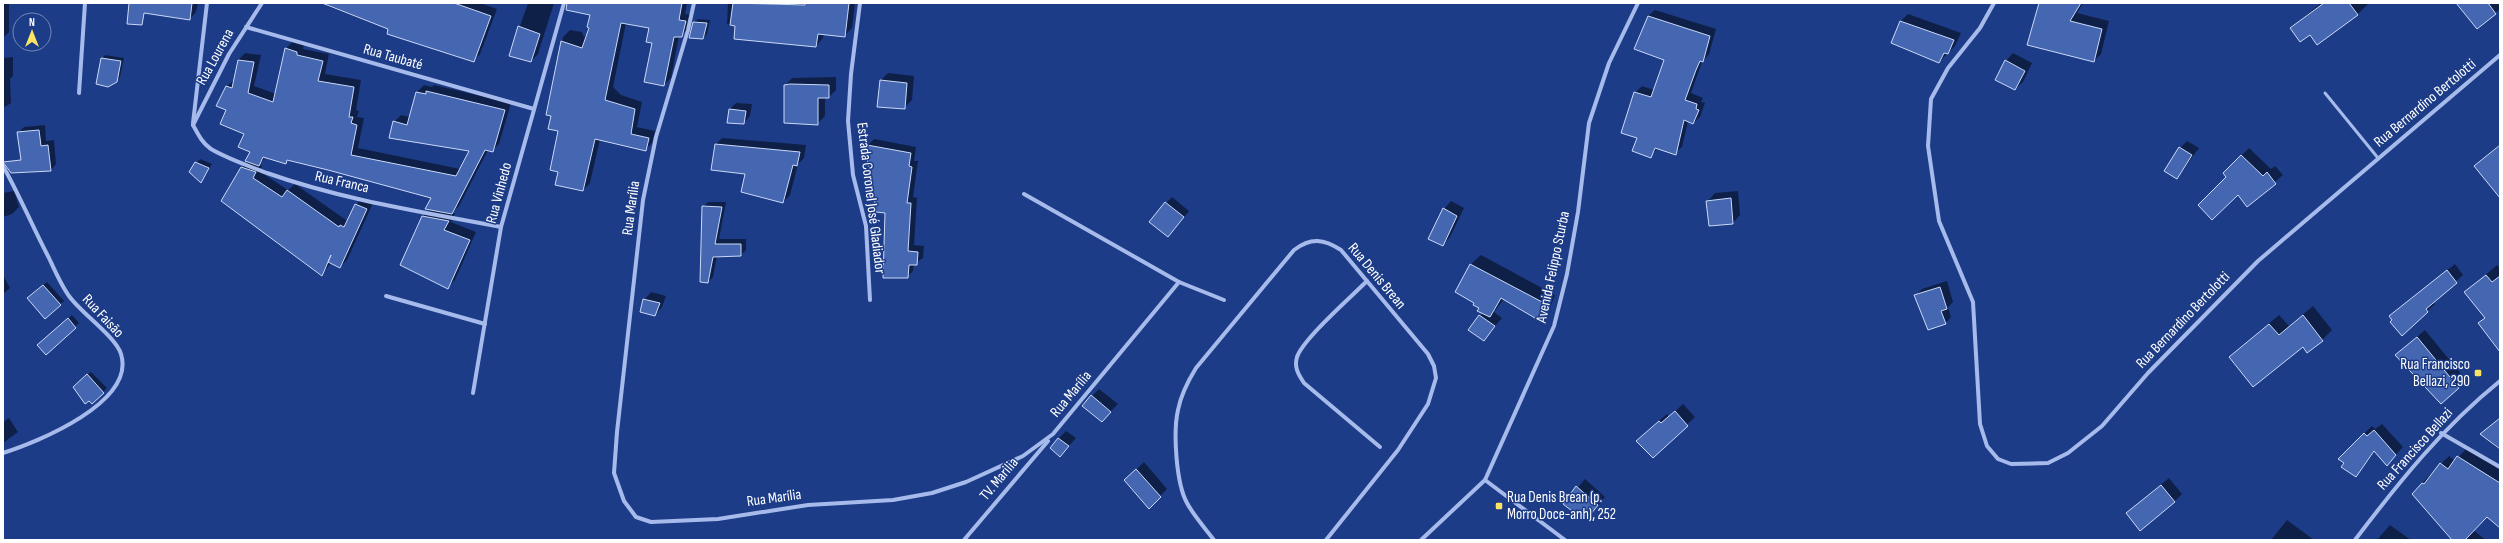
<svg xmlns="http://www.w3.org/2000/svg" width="2503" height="543" font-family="'Sofia Sans Condensed',sans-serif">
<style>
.shadow{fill:#0007}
.building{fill:#4566b0;stroke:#cbd9f8}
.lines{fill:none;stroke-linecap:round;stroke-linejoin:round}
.service{stroke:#a6bbeb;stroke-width:3}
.minor{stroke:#a6bbeb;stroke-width:4}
.poi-dot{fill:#fbe464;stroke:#1d3c87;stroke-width:1.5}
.labels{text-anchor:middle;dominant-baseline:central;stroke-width:3;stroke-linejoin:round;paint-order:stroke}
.street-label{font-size:15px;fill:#fff;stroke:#1d3c87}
.poi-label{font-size:15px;fill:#fff;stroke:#1d3c87;text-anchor:end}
</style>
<rect width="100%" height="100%" fill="#1d3c87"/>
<!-- shadow -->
<g class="shadow">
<polygon points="3,3 9,3 9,32 3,38"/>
<polygon points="143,3 198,3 196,12 190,19"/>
<polygon points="328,3 480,3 497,9 480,54 473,61 327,6"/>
<polygon points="528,3 554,3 538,54 531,61 510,55"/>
<polygon points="580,3 687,3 685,14 693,15 689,29 679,36 671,78 664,85 650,28 626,23 613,87 621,95 642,102 637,127 655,131 652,143 645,150 600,139 590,183 583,190 559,171 559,130 552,115 547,114 563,37 570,30 582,32 584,37 587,34 591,14"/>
<polygon points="728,3 855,3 852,28 845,35 824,33 823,38 816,46 727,24"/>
<polygon points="2040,3 2083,3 2077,13 2109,21 2101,54 2094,61"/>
<polygon points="2321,3 2369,3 2358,14 2317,43 2310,33 2291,28"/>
<polygon points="2461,3 2500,3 2500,9 2477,28"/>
<polygon points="1655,10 1716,29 1709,54 1702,62 1691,93 1703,98 1701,102 1705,103 1700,117 1693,123 1688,121 1682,147 1675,153 1658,148 1651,156 1638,138 1635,93 1642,86 1654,90 1665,59 1648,16"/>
<polygon points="1908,14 1961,33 1955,46 1939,62 1900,22"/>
<polygon points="698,19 710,20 707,34 703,38 694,22"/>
<polygon points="292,42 304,45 303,49 329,54 325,74 361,80 356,110 359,111 357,117 364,118 358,148 460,169 470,150 394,122 401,115 410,117 417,92 424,85 432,87 434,85 511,103 499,144 492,151 488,150 459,206 452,213 455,213 451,222 476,232 455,280 447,288 423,216 430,209 432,197 289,159 285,163 266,157 259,164 262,166 259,171 288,190 295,184 346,220 349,219 356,205 362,198 373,203 347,260 340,267 331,263 322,274 242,167 248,161 252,151 245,133 227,110 226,87 234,80 238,60 245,53 261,55 254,86 276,94 286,49"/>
<polygon points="2013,53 2032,63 2023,82 2015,89 2006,61"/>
<polygon points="105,55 124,58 120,77 117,81 102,59"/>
<polygon points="13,57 13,76 10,79 11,103 3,108 3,58"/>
<polygon points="888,73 914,76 912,100 904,108 881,80"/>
<polygon points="836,77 836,90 829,97 825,97 825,116 817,124 785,86 792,78"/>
<polygon points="736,103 752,104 750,116 744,123 730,109"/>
<polygon points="45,125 46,141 54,140 56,164 51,170 24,173 18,133 24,127"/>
<polygon points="722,138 806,145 804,158 798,164 790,195 783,202 747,173 715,145"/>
<polygon points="874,139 916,147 914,161 918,161 913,197 917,198 914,245 924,246 923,258 914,264 913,271 907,277 868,158 868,145"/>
<polygon points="2187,141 2199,148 2177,178 2180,148"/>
<polygon points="2500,144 2500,197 2475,166"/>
<polygon points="2249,148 2271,169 2275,166 2283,175 2247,206 2224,173"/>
<polygon points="200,159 212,164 201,181 190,172"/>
<polygon points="14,191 19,207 12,214 3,217 3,193"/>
<polygon points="1738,191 1740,215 1733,223 1708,201 1715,193"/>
<polygon points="1172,197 1189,211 1174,230 1166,203"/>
<polygon points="1451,201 1464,208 1450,237 1443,245 1444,209"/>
<polygon points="708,202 726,202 719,239 746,239 746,250 741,255 717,256 713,277 708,282 703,207"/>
<polygon points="1481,255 1555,295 1549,310 1540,320 1504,299 1494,312 1502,318 1484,339 1470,329 1483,313 1475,302 1456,291 1471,264"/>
<polygon points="2455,264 2463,275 2433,302 2435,304 2402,334 2398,309"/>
<polygon points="2497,265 2500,268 2500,344 2479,323 2486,317 2466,292"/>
<polygon points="4,277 10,288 3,294 3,278"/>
<polygon points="1947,281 1953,302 1948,307 1951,317 1945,324 1922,315 1916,295 1922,289"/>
<polygon points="47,282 64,301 60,304 31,295"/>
<polygon points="651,292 666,296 662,307 655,315 644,300"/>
<polygon points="2313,306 2332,330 2322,340 2230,357 2279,315 2289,326"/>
<polygon points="72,315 79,323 46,353 42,341"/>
<polygon points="2425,330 2466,380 2441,402 2396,355"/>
<polygon points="91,372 107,388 92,403 77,383"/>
<polygon points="1099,389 1118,404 1109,413 1092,396"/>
<polygon points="1683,404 1695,417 1653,457 1645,433 1667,414 1669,417"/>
<polygon points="9,418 18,432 3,443 3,422"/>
<polygon points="2500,418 2500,446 2497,448 2481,434"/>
<polygon points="2382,424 2403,447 2394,457 2375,451 2356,476 2339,458 2372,426 2375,429"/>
<polygon points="1066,431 1076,438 1067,448 1059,438"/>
<polygon points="2466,449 2500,470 2500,528 2487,516 2473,530 2486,540 2453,540 2422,483 2449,456 2455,461"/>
<polygon points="1144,462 1167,489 1149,507 1133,473"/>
<polygon points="2169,478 2182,494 2174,502 2127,513"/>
<polygon points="1585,479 1605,497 1587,518 1564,504"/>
<polygon points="2287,520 2314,540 2271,540"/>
<polygon points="2390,525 2411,540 2377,540"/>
</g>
<!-- building -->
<g class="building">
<polygon points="129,3 192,3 190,20 144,13 142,25 127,24"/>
<polygon points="322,3 454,3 491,16 474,62 387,34 388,29"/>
<polygon points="567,3 682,3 679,20 686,21 682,37 674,37 664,86 644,82 652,43 646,42 649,28 621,23 605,100 635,109 631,134 649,138 646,151 595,139 583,191 555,185 558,172 550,170 558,131 548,129 551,116 546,115 561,41 582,48 589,28 587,27 590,15 566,10"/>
<polygon points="733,3 805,5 805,3 849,3 845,37 818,34 816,47 734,39 735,26 730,25"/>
<polygon points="2039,3 2081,3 2070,21 2102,29 2094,62 2027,45"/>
<polygon points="2324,3 2349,3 2358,15 2317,45 2310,35 2300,42 2290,28"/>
<polygon points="2456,3 2488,3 2496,14 2477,29"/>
<polygon points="1648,16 1710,36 1703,62 1700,61 1696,70 1685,100 1697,104 1696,109 1699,110 1693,124 1684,120 1676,155 1655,148 1651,158 1632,151 1637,138 1621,133 1634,92 1651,97 1664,60 1634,49"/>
<polygon points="1900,21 1954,40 1948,54 1944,53 1939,63 1891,43"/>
<polygon points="693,22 707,23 703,39 689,38"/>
<polygon points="518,26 540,34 531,62 509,56"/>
<polygon points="285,48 297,52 297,55 323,61 318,81 354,87 349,117 353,117 351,123 357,125 351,155 456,176 469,151 389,138 393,121 407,125 416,92 426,94 426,91 505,110 493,152 485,150 452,214 425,209 431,198 328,170 287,160 286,164 263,157 259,166 245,161 250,152 238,147 244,134 220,124 226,110 216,106 226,86 232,88 238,60 254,62 248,93 273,102"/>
<polygon points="101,58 121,61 117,82 108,87 96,84"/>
<polygon points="2005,60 2025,71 2015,90 1995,80"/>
<polygon points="880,80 907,83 905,109 877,107"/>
<polygon points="790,84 829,85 829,98 818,98 818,125 784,123 784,85"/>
<polygon points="729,109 746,111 744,124 727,123"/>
<polygon points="39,130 41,146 48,145 51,171 11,173 3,162 21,160 17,132"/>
<polygon points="715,144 800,152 797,166 793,165 783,203 741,192 745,174 711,170"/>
<polygon points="867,145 911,153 909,166 912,167 907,203 911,203 908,251 918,252 917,265 909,265 908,278 883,278 885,213 876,212 867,158"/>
<polygon points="2500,145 2500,198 2474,166"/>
<polygon points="2179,147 2192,155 2177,179 2164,171"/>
<polygon points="2241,155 2263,176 2267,172 2276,184 2247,207 2238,195 2212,220 2198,205 2226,177 2223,173"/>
<polygon points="195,162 209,168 201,183 189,172"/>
<polygon points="241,167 256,172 253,178 282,197 287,190 339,227 340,225 344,227 355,204 367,209 340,268 328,262 331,255 322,276 221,201"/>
<polygon points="1731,198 1733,224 1709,226 1706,201"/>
<polygon points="1165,202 1184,217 1168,237 1149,222"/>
<polygon points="702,206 722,207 715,244 741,244 741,256 713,257 708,283 700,282"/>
<polygon points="1443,208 1457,216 1443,246 1428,239"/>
<polygon points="422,216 449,221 444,230 470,240 448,289 400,265"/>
<polygon points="1470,264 1546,304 1540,321 1501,298 1490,317 1477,311 1479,308 1473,305 1474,303 1455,292"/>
<polygon points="2447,270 2457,283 2426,309 2428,312 2402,336 2390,322 2392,320 2389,316"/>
<polygon points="2486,275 2492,282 2500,276 2500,352 2478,323 2485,318 2464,292"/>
<polygon points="43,285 61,305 45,319 27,298"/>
<polygon points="1940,287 1947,309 1941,311 1946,324 1928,330 1914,295"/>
<polygon points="643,299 660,303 655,316 640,312"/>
<polygon points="1479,315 1495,326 1484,341 1468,330"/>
<polygon points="2303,315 2323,341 2307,353 2303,347 2253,387 2229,357 2269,324 2279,335"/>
<polygon points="68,318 76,328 46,355 37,345"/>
<polygon points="2417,337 2459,388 2441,404 2395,355"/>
<polygon points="87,374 104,393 92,404 89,401 85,404 73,387"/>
<polygon points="1091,395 1111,412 1102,422 1082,406"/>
<polygon points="1675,411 1688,426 1653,458 1636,441 1659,421 1661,423"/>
<polygon points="2500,418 2500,449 2480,434"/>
<polygon points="2374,430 2396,455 2387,466 2374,451 2356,477 2341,467 2344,463 2338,459 2364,433 2367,436"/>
<polygon points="1058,438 1069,446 1060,457 1050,448"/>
<polygon points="2457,456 2500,483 2500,528 2487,517 2465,540 2452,540 2412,494 2422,483 2424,484 2440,463 2448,469"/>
<polygon points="1136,469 1161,497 1149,509 1124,480"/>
<polygon points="2161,485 2175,502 2140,531 2126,513"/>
<polygon points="1576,486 1598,505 1587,519 1583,516 1581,518 1563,504"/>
</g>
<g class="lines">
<!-- service -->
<polyline class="service" points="2325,93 2378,158"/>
<!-- minor -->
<g class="minor">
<polyline points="694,3 688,30 656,137 643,200 617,432 614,473 624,501 636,517 651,522 718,519 808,505 893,500 932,493 966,482 1023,456 1053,434 1179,282 1024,194"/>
<polyline points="860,3 851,74 848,121 853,175 866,226 870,300"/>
<polyline points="1994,3 1980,28 1948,68 1931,99 1928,146 1939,221 1973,302 1980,424 1987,446 1998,459 2011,464 2048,463 2068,453 2102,426 2148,373 2258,261 2500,55"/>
<polyline points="246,27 534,109"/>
<polyline points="79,93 85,3"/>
<polyline points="193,123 207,3"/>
<path d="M193,125C198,134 202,143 211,149C228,159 249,166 267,173C343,200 423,212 501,227"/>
<polyline points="193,125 229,54 262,3"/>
<path d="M3,166C20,196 33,228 49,258C55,271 61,285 69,296C81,313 116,337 121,354C136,402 38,442 3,453"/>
<path d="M1367,281C1351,297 1303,339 1297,357C1294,367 1298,374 1304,383L1380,447"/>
<polyline points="1179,282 1224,300"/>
<polyline points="386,296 485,324"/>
<polyline points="473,393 501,227 564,3"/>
<polyline points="2441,433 2500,467"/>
<polyline points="1485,480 1565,540"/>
<polyline points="964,540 1048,441"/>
<path d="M1214,540C1205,528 1194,516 1187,503C1176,483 1173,432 1178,410C1181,394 1188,381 1196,368L1294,250C1311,237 1324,239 1341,250L1428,354L1434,366L1436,378L1428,404L1398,450L1326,540"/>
<polyline points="1421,540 1485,480 1554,326 1567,274 1578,212 1589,123 1609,63 1638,3"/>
<path d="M2355,540C2399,482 2443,427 2500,381"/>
</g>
</g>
<!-- markers -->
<g class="poi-dot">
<rect x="2474" y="369" width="8" height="8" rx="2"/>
<rect x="1495" y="502" width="8" height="8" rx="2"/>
</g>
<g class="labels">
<!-- street labels -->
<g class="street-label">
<text transform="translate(215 57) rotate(-61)">Rua Lourena</text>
<text transform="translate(393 57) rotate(16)">Rua Taubaté</text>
<text transform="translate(2425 103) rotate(-40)">Rua Bernardino Bertolotti</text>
<text transform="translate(342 182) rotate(13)">Rua Franca</text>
<text transform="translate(499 193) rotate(-75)">Rua Vinhedo</text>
<text transform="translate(871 198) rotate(83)">Estrada Coronel José Gladiador</text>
<text transform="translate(631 208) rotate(-82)">Rua Marília</text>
<text transform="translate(1553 267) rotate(-78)">Avenida Felippo Sturba</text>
<text transform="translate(1377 276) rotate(50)">Rua Denis Brean</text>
<text transform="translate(103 316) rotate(47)">Rua Faisão</text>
<text transform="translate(2183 320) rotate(-46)">Rua Bernardino Bertolotti</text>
<text transform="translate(1071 394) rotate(-50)">Rua Marília</text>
<text transform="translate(2415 449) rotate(-48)">Rua Francisco Bellazi</text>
<text transform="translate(999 479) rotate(-50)">TV. Marilia</text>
<text transform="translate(774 498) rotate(-8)">Rua Marília</text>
</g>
<!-- poi labels -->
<g class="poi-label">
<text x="2470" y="364">Rua Francisco<tspan x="2470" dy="17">Bellazi, 290</tspan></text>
<text x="1507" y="497" text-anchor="start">Rua Denis Brean (p.<tspan x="1507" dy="17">Morro Doce-anh), 252</tspan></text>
</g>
</g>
<!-- border -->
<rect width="2503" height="543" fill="none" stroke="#ffffff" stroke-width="8"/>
<!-- north arrow -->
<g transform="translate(32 32)"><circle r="19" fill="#1d3c87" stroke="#778ab7"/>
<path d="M0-3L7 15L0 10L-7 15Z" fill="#fbe464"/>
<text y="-6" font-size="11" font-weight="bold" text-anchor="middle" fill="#ffffff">N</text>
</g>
</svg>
